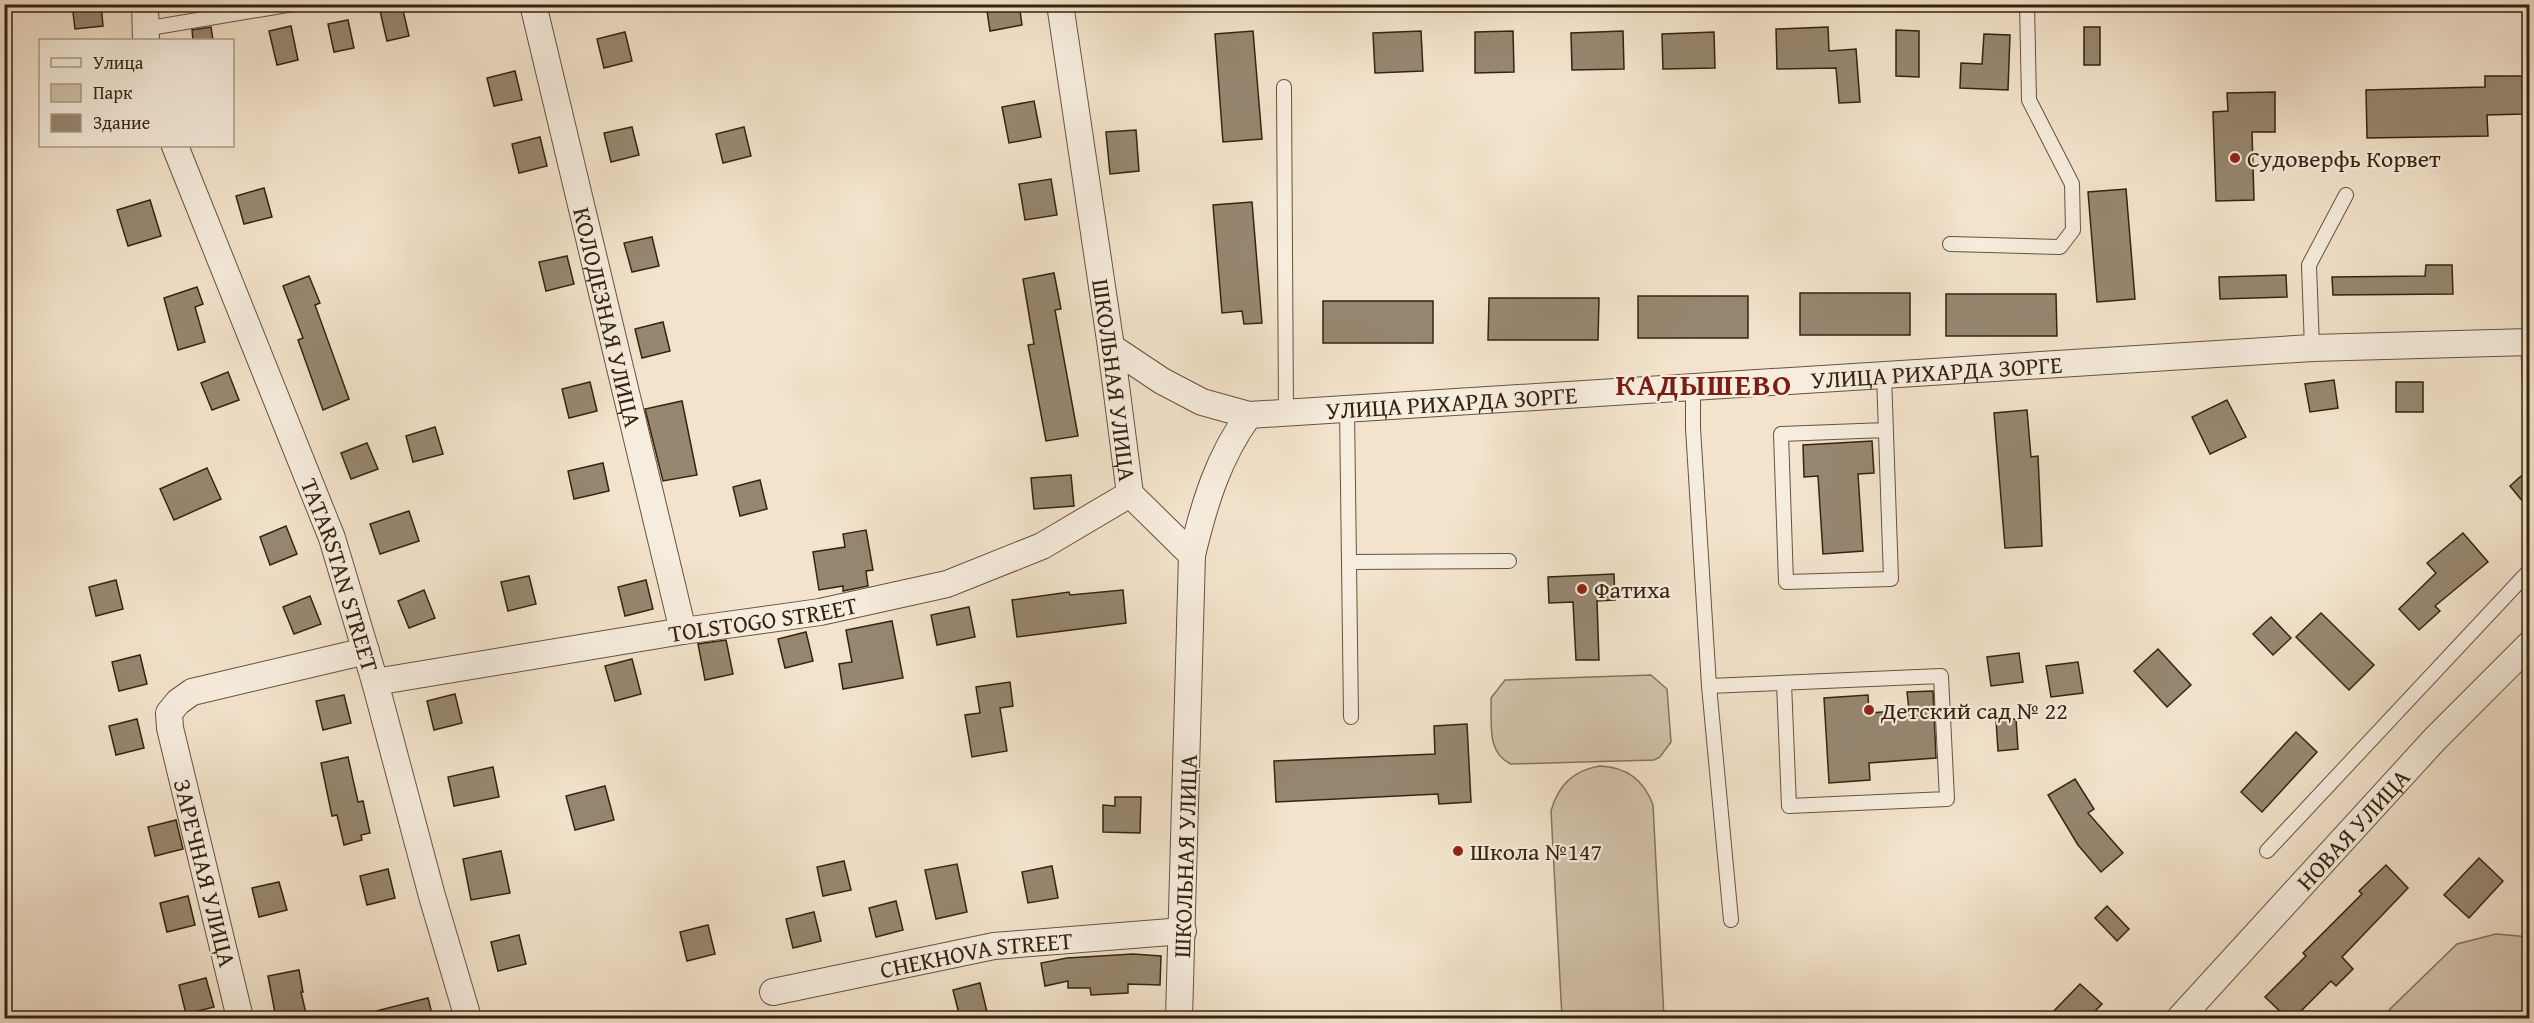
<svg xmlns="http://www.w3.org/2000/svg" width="2534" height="1023" font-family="'Gentium Book Plus',serif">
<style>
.green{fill:#d3c3ac;stroke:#84745e;stroke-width:1.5}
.building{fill:#978771;stroke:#34240f;stroke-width:1.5}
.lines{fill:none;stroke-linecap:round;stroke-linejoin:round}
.service-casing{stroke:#64543e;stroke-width:16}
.minor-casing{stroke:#64543e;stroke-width:28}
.service{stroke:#f7edde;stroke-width:14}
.minor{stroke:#f7edde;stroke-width:26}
.poi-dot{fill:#8f2418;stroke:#f7edde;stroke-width:2}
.labels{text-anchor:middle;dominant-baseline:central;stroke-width:4.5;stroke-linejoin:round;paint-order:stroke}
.poi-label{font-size:24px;fill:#34240f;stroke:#f7edde;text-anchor:start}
.street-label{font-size:24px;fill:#34240f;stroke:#f7edde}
.district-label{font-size:30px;font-weight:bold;letter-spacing:1.5px;fill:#7a1f14;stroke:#f7edde}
</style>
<rect width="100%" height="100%" fill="#f3e3cc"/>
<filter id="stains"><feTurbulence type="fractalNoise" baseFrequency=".00333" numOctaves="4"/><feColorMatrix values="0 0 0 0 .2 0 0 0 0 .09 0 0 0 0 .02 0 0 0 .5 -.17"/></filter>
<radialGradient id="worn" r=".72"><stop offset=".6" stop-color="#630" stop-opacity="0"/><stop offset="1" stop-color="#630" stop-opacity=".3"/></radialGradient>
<!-- green -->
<g class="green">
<path d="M1651,675L1667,689L1671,742L1660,757L1654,760L1511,764C1486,753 1492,722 1491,698L1505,680Z"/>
<path d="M1600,766C1626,767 1644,780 1653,805L1664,1018H1562L1551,811C1558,785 1574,770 1600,766Z"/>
<polygon points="2496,934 2529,937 2529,1018 2384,1018 2390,1009 2457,944"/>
</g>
<!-- building -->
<g class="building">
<polygon points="72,4 101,4 103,26 75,29"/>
<polygon points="986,4 1019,4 1022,25 990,31"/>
<polygon points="402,6 409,36 387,41 380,11"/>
<polygon points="348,20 354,48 334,52 328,24"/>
<polygon points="291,26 298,60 277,65 269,31"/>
<polygon points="211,27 213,40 193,40 192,30"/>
<polygon points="1828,27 1829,51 1856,49 1860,102 1839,103 1836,68 1777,69 1776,29"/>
<rect x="2084" y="27" width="16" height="38"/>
<polygon points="1896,30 1919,31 1919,77 1896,76"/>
<polygon points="1253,31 1262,139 1223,142 1215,34"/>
<polygon points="1421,31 1423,71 1375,73 1373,33"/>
<polygon points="1513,31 1514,72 1475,73 1475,32"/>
<polygon points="1623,31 1624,69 1572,70 1571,33"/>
<polygon points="625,32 632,61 604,68 597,39"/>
<polygon points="1714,32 1715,68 1663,69 1662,34"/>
<polygon points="1984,34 2010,35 2008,90 1960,88 1961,63 1982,64"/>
<polygon points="515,71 522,100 494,106 487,78"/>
<polygon points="2485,76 2522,76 2523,114 2487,115 2488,136 2367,138 2366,90 2485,87"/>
<polygon points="2275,92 2275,132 2252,132 2254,200 2216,201 2213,112 2228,111 2227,93"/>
<polygon points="1034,101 1041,137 1009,143 1002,107"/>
<polygon points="632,127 639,155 611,162 604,133"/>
<polygon points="744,127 751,156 723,163 716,134"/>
<polygon points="1136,130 1139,171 1110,174 1106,132"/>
<polygon points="540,137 547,166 519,173 512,144"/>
<polygon points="1051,179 1057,215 1025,220 1019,184"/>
<polygon points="264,188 272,217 244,224 236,196"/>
<polygon points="2126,189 2135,299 2097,302 2088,192"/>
<polygon points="150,200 161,236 128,246 117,210"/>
<polygon points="1252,202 1262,323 1244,324 1242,311 1222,313 1213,205"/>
<polygon points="652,237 659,266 632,272 624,243"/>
<polygon points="567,256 574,284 546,291 539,262"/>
<polygon points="2426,265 2452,265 2453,294 2333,295 2332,277 2425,276"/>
<polygon points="1054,273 1061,309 1055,310 1078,436 1046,441 1028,345 1034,344 1023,279"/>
<polygon points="2286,275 2287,297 2220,299 2219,277"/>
<polygon points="309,276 320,303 315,305 349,399 323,410 298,340 303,338 283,286"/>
<polygon points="197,287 203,304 195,307 205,342 178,350 164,298"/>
<rect x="1800" y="293" width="110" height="42"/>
<polygon points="1946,294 2056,294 2057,336 1946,336"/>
<rect x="1638" y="296" width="110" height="42"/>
<polygon points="1489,298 1599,298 1598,340 1488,340"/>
<rect x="1323" y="301" width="110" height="42"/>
<polygon points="663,322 670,351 642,358 635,329"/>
<polygon points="228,372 239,400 212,410 201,383"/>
<polygon points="2334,380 2338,408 2310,412 2305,384"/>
<polygon points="590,382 597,411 569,418 562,389"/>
<rect x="2396" y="382" width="27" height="30"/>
<polygon points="2227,400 2246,437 2210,454 2192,417"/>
<polygon points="682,401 697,475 663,481 645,409"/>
<polygon points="2027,410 2031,457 2038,456 2042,546 2005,548 1994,413"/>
<polygon points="435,427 443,454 413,462 406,436"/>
<polygon points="1872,441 1874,473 1858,474 1863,551 1823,554 1818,476 1804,477 1803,445"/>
<polygon points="367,443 378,469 351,479 341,453"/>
<polygon points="603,463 609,491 574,499 568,471"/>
<polygon points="207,468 221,499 174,520 160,489"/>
<polygon points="2529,469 2529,509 2510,486"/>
<polygon points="1071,475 1074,506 1034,509 1031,478"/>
<polygon points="760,480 767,509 740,516 733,487"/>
<polygon points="409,511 419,541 380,554 370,524"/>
<polygon points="286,526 297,554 270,565 260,537"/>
<polygon points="866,530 873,570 866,571 868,586 843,591 843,586 819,590 813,552 845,547 843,534"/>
<polygon points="2463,533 2488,562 2435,606 2440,611 2419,630 2399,609 2436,573 2427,563"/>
<polygon points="1614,574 1615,600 1597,601 1599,660 1576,660 1573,602 1549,603 1548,577"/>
<polygon points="529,576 536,604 508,611 501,582"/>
<polygon points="116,580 123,609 96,616 89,587"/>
<polygon points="646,580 653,609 625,616 618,587"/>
<polygon points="424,590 435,618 409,628 398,601"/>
<polygon points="1123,590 1126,623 1017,637 1012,600 1069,592 1070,595"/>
<polygon points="310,596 321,624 294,634 283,607"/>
<polygon points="969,607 975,637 937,645 931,615"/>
<polygon points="2321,613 2374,665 2349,690 2296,637"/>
<polygon points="2271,617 2291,638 2273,655 2253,634"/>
<polygon points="892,621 903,678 843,689 839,664 852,662 846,630"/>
<polygon points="806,632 813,661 785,668 778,639"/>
<polygon points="726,640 733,674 705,680 698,644"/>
<polygon points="2158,649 2191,685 2167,707 2134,671"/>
<polygon points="2019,653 2023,682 1991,686 1987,657"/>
<polygon points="140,655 147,684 119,691 112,662"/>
<polygon points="632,659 641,694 615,701 605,666"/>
<polygon points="2078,662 2083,693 2051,697 2046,666"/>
<polygon points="1010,682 1013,706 1000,708 1007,751 972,757 965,715 980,713 976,687"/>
<polygon points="1933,691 1936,758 1869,763 1870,780 1829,783 1824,698 1868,695 1869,713 1909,710 1907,692"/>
<polygon points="455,694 462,723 434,730 427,701"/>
<polygon points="344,695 351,723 323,730 316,701"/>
<polygon points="137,719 144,748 116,755 109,726"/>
<polygon points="2016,719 2018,749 1998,751 1996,720"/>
<polygon points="1467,724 1471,802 1439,804 1438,794 1276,802 1274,761 1435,754 1434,726"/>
<polygon points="2296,732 2317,752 2262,812 2241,792"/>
<polygon points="348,757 358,802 363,801 370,833 361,835 362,840 344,845 337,815 332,816 321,763"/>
<polygon points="493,767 499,797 454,806 448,777"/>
<polygon points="2075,779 2094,809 2088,813 2123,853 2101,872 2078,845 2048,795"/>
<polygon points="605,786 614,820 575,830 566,796"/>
<polygon points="1115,797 1141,797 1140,833 1103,832 1103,805 1115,806"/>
<polygon points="176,820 183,849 155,856 148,827"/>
<polygon points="501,851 510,893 471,900 463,859"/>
<polygon points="2479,858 2503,881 2469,918 2444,895"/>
<polygon points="844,861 851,890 823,896 817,867"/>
<polygon points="957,864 967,912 936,919 925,870"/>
<polygon points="2386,865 2408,888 2342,957 2353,969 2336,986 2331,981 2294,1018 2287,1018 2265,997 2306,956 2303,953 2362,894 2359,891"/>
<polygon points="1052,866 1058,898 1028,903 1022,872"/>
<polygon points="388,869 395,898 367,905 360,876"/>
<polygon points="279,882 287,910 259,917 252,888"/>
<polygon points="188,896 195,925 167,932 160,903"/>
<polygon points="896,901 903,930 876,937 869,908"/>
<polygon points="2107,906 2129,929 2117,941 2095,918"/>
<polygon points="814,912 821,941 793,948 786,919"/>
<polygon points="708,925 715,954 687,961 680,932"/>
<polygon points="519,935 526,964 498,971 491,942"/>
<polygon points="1133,954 1161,956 1160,985 1128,984 1128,993 1091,995 1090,988 1068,988 1068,981 1045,986 1041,963 1067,958"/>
<polygon points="299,970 303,992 301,992 307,1018 276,1018 268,976"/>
<polygon points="206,978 214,1007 186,1014 179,985"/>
<polygon points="980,983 987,1012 960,1018 953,990"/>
<polygon points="2080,984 2102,1004 2088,1018 2047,1018"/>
<polygon points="428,998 433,1018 373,1018 372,1012"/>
</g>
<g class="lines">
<defs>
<g id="service">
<polyline points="144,29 293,4"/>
<polyline points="1284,87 1286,413"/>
<polyline points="1950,244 2060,247 2073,230 2072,184 2029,100 2027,4"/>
<polyline points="2528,342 2530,383"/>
<polyline points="2312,348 2309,265 2346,195"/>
<polyline points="1884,375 1891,579 1786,582 1781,434 1886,430"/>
<polyline points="1693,388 1693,428 1709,686 1731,920"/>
<polyline points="1347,409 1351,717"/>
<polyline points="1349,562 1509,561"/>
<polyline points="1709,686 1941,676 1947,799 1789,806 1784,683"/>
<polyline points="2267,851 2530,570"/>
</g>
<g id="minor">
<polyline points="145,4 146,40"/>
<path id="s1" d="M533,4L683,631"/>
<path id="s2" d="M1060,4L1111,347L1130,494L1192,555L1179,1018"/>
<path id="s3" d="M175,146L332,538L375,682L432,896L468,1018"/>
<path id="s4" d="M1111,347L1162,381L1202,402L1249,415L2312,348L2530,342"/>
<path d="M1192,555C1204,505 1218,457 1249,415"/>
<path id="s5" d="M375,682L683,631L820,612L947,584L1042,546L1130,494"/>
<path id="s6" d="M773,992L994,946L1183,931"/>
<polyline points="240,1018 170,728 169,713 178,702 192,692 366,651"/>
<path id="s7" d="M2180,1018L2435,739L2530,644"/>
</g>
</defs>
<!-- service casing -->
<use href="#service" class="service-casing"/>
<!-- minor casing -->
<use href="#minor" class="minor-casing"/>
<!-- service -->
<use href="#service" class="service"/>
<!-- minor -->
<use href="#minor" class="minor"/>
</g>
<!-- markers -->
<g class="poi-dot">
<circle cx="2235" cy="158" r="6"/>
<circle cx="1582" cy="589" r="6"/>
<circle cx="1869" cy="710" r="6"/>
<circle cx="1458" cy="851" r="6"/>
</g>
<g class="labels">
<!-- poi labels -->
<g class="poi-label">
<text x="2247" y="158">Судоверфь Корвет</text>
<text x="1594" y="589">Фатиха</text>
<text x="1881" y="710">Детский сад № 22</text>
<text x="1470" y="851">Школа №147</text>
</g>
<!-- street labels -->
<g class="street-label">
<text stroke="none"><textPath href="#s1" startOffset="322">КОЛОДЕЗНАЯ УЛИЦА</textPath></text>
<text stroke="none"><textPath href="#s4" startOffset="844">УЛИЦА РИХАРДА ЗОРГЕ</textPath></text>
<text stroke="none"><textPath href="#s2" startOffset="380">ШКОЛЬНАЯ УЛИЦА</textPath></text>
<text stroke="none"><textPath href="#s4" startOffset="358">УЛИЦА РИХАРДА ЗОРГЕ</textPath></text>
<text stroke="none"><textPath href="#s3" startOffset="460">TATARSTAN STREET</textPath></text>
<text stroke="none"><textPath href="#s5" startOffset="393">TOLSTOGO STREET</textPath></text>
<text stroke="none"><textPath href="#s7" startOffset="256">НОВАЯ УЛИЦА</textPath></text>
<text transform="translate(1185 856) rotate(-88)">ШКОЛЬНАЯ УЛИЦА</text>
<text transform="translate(205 873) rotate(76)">ЗАРЕЧНАЯ УЛИЦА</text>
<text stroke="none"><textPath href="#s6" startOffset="207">CHEKHOVA STREET</textPath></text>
</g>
<!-- district labels -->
<g class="district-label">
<text x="1704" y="384">КАДЫШЕВО</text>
</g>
</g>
<!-- margin -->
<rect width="2534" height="1023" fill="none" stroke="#f3e3cc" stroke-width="24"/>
<rect x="6" y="6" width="2522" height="1011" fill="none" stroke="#34240f" stroke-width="3"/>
<rect x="12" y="12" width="2510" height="999" fill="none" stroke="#34240f" stroke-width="1.5"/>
<!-- legend -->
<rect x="39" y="39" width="195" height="108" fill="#f7edde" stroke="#a99d8b" stroke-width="1.5"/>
<rect x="51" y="58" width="30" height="9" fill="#f7edde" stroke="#a99d8b" stroke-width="1.5"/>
<text x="93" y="69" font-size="18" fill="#34240f">Улица</text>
<rect x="51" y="84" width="30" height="18" fill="#d3c3ac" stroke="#a99d8b" stroke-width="1.5"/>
<text x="93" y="99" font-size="18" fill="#34240f">Парк</text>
<rect x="51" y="114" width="30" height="18" fill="#978771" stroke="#a99d8b" stroke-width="1.5"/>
<text x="93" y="129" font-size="18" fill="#34240f">Здание</text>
<rect width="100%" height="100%" filter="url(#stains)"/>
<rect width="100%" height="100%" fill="url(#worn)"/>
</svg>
